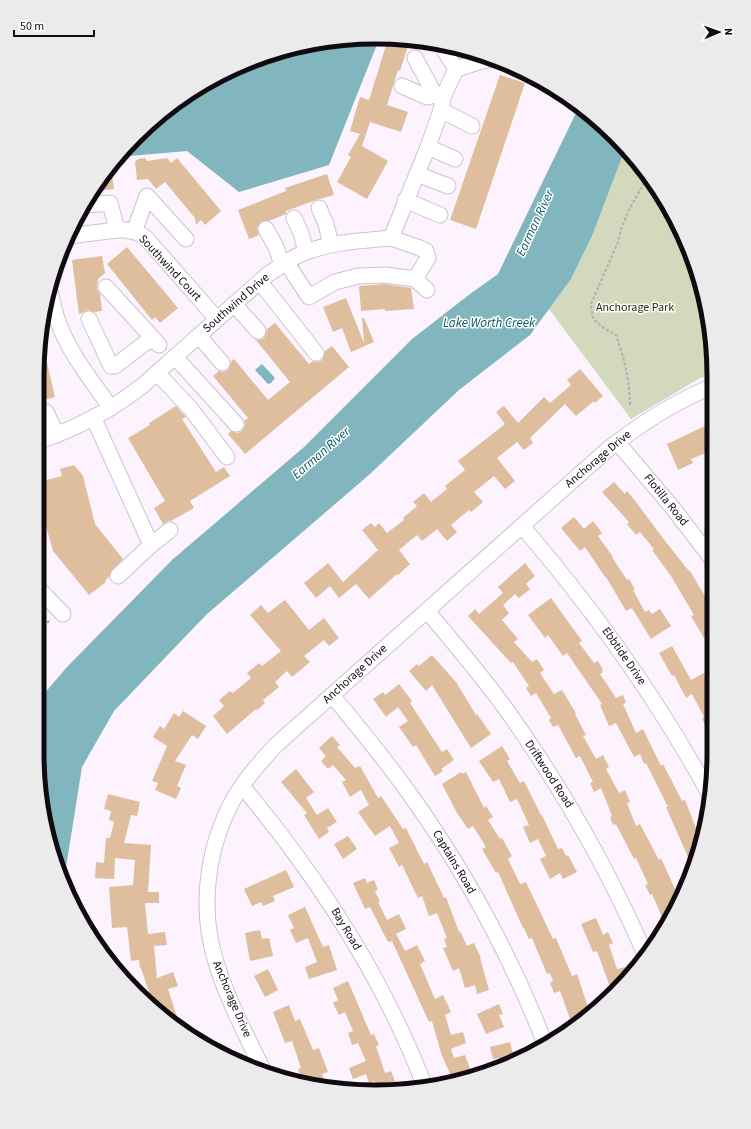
<svg xmlns="http://www.w3.org/2000/svg" width="751" height="1129" font-family="'Source Sans 3',sans-serif">
<style>
.green{fill:#d3d9bc}
.water{fill:#81b6be}
.building{fill:#debe9d}
.lines{fill:none;stroke-linecap:round;stroke-linejoin:round}
.minor-casing{stroke:#cec1d3;stroke-width:17}
.path{stroke:#b4acb6;stroke-width:2;stroke-dasharray:3 2;stroke-linecap:butt}
.minor{stroke:#fff;stroke-width:15}
.labels{text-anchor:middle;dominant-baseline:central;stroke-width:3;stroke-linejoin:round;paint-order:stroke}
.street-label{font-size:12px;fill:#100b11;stroke:#fff}
.park-label{font-size:12px;fill:#282c0b;stroke:#fff}
.water-label{font-size:13px;font-style:italic;fill:#0a5961;stroke:#fff}
.rim{fill:none;stroke:#100b11;stroke-width:5}
</style>
<rect width="100%" height="100%" fill="#fcf3ff"/>
<!-- green -->
<polygon class="green" points="624,148 644,170 679,226 703,288 713,354 713,374 700,378 631,419 549,309 571,279 592,236"/>
<!-- water -->
<g class="water">
<polygon points="354,38 378,39 378,42 329,165 239,192 187,151 118,157 121,152 170,107 226,72 288,48"/>
<polygon points="570,100 599,121 625,149 592,236 571,279 530,335 459,390 370,474 206,615 114,711 82,767 64,880 55,862 37,754 37,702 67,667 172,560 304,447 412,339 470,294 498,274 576,113"/>
<polygon points="262,364 275,378 271,383 268,384 255,370"/>
</g>
<!-- building -->
<g class="building">
<polygon points="388,39 410,40 400,71 398,70 387,105 408,112 401,132 370,122 362,146 388,161 367,199 337,182 351,157 348,155 360,134 350,131 360,97 369,100"/>
<polygon points="500,75 525,83 476,229 450,220"/>
<polygon points="145,158 147,161 167,158 171,163 177,158 221,211 205,225 201,220 196,225 195,218 165,182 156,189 148,179 137,180 135,162 138,159"/>
<polygon points="111,167 114,189 95,191"/>
<polygon points="327,174 334,195 316,200 286,211 286,214 269,221 262,221 259,224 257,228 259,235 249,239 238,210 286,191 285,188"/>
<polygon points="127,247 178,308 160,323 155,317 152,320 107,264"/>
<polygon points="102,256 105,273 98,279 97,289 100,294 102,311 94,312 89,310 79,314 72,260"/>
<polygon points="385,284 411,288 414,309 385,311 385,309 361,311 359,286"/>
<polygon points="346,298 364,343 362,318 364,318 374,342 351,352 342,328 333,332 323,307"/>
<polygon points="275,323 309,364 313,361 318,362 322,360 324,356 325,351 332,346 349,367 245,454 228,434 231,431 238,433 242,431 245,426 244,421 248,418 213,376 219,371 223,372 228,370 230,366 231,361 234,359 268,400 290,382 255,339 259,340 264,338 266,334 267,329"/>
<polygon points="47,363 55,397 39,401 40,365"/>
<polygon points="580,369 603,396 595,403 594,401 576,416 565,404 530,438 533,443 524,450 517,442 497,458 515,481 505,489 494,476 474,492 483,502 471,512 469,510 451,525 457,532 447,541 437,529 422,541 417,535 399,550 410,564 398,575 397,574 369,599 356,584 339,598 330,586 316,598 304,583 328,563 343,582 378,550 362,530 371,523 375,527 379,523 387,533 404,520 403,518 417,506 413,502 424,493 431,502 447,489 445,486 465,470 458,461 505,424 496,412 504,406 518,423 544,397 550,403 571,385 567,380"/>
<polygon points="176,406 186,417 182,419 216,472 224,467 230,476 190,501 194,508 171,521 168,521 163,524 154,508 165,501 128,438 150,425 149,423"/>
<polygon points="713,422 713,450 691,459 693,463 678,470 667,444"/>
<polygon points="74,465 83,476 95,524 123,559 112,570 109,577 105,581 106,582 89,595 53,551 39,501 39,482 62,476 60,469"/>
<polygon points="614,482 625,494 627,491 636,502 665,541 689,571 690,571 712,608 712,633 704,638 691,616 694,615 671,576 652,550 654,549 640,532 636,535 627,524 629,522 602,492"/>
<polygon points="574,517 584,529 593,521 602,533 598,536 613,557 612,557 627,580 629,579 635,589 633,590 645,612 649,610 652,614 660,609 671,626 651,639 632,608 626,611 606,577 605,577 585,547 580,551 561,528"/>
<polygon points="525,563 535,576 526,584 530,589 519,598 515,594 503,605 509,613 502,620 518,639 514,642 532,662 537,659 544,670 540,673 554,694 562,690 576,713 575,714 586,735 583,736 596,759 603,755 609,767 606,769 619,793 625,790 630,802 627,803 636,826 640,824 659,860 661,858 680,900 665,924 652,894 650,895 645,885 648,884 636,858 634,859 616,824 613,825 610,817 612,816 601,788 594,792 590,783 593,782 580,756 576,758 558,725 553,727 549,720 551,718 536,693 531,696 526,688 529,686 513,662 511,663 468,616 475,609 479,614 503,593 498,587"/>
<polygon points="551,598 582,641 579,643 594,663 598,661 603,670 602,670 603,672 600,674 616,698 623,695 626,703 623,704 636,733 643,729 661,766 663,764 682,801 685,800 699,836 691,864 666,807 668,807 646,763 644,764 640,754 634,757 616,723 609,726 600,705 602,704 567,653 563,656 548,635 545,638 528,615"/>
<polygon points="285,600 309,630 324,618 339,638 329,646 324,640 304,656 310,662 292,677 287,671 275,682 279,687 263,700 265,703 257,710 256,709 227,734 213,716 224,706 219,700 230,691 233,693 251,678 247,673 259,663 262,666 281,651 250,615 261,605 268,613"/>
<polygon points="672,646 691,680 704,673 712,687 706,690 712,700 711,740 702,718 704,717 692,694 686,698 674,675 672,676 659,653"/>
<polygon points="432,655 456,682 476,715 477,714 491,734 471,748 432,685 426,691 409,671 417,664 419,666"/>
<polygon points="399,684 412,701 410,703 442,752 447,749 454,760 441,769 443,771 435,776 416,745 413,747 399,727 408,721 398,707 386,717 373,699 383,692 385,695"/>
<polygon points="183,711 206,726 198,739 192,735 175,761 186,765 177,786 181,788 176,799 155,790 158,783 152,781 167,746 153,737 160,726 164,729 174,713 179,717"/>
<polygon points="332,736 340,745 337,747 355,768 360,766 378,798 381,796 403,829 406,828 424,864 427,862 444,898 446,897 459,932 460,931 467,946 474,943 481,958 480,958 489,990 477,994 475,985 465,988 459,968 453,971 443,948 447,947 444,939 447,938 437,913 429,916 422,896 418,898 402,865 399,867 389,848 399,843 390,826 375,836 358,812 369,805 361,790 350,797 342,782 346,780 333,765 328,769 321,761 326,756 319,748"/>
<polygon points="502,746 510,759 507,761 520,783 524,781 541,815 542,815 558,849 562,848 566,856 568,855 577,872 563,879 560,873 550,879 540,859 546,856 538,839 530,843 523,827 529,825 517,799 510,802 499,779 493,782 479,761"/>
<polygon points="296,769 314,792 306,798 317,815 328,808 337,822 327,828 329,832 319,839 304,815 307,813 281,782"/>
<polygon points="461,772 462,774 466,772 484,808 486,806 493,817 488,820 500,839 502,838 512,856 508,859 520,884 526,882 553,939 556,938 572,976 577,974 589,1010 572,1024 560,991 554,993 550,983 553,981 550,973 547,974 532,938 529,939 524,928 523,928 498,872 496,873 482,849 486,847 473,826 468,829 457,813 442,784"/>
<polygon points="108,794 140,802 137,816 131,815 124,843 151,845 148,892 159,892 159,903 145,903 148,934 165,932 167,945 154,946 157,978 173,972 178,986 168,989 181,1029 169,1022 153,1004 141,968 140,968 139,960 131,961 127,927 112,928 109,887 133,885 135,860 115,858 114,879 95,878 96,862 104,863 106,838 110,838 114,822 109,820 111,811 104,809"/>
<polygon points="348,836 357,849 343,859 334,844"/>
<polygon points="286,870 294,887 273,896 275,901 263,906 261,902 252,906 244,889"/>
<polygon points="365,878 367,883 374,880 378,890 375,891 380,902 378,902 387,920 399,914 406,929 396,934 405,951 417,945 425,961 420,964 435,999 443,995 451,1012 445,1015 451,1035 463,1032 466,1043 451,1049 454,1058 465,1055 472,1074 453,1081 441,1053 432,1021 429,1022 392,941 388,942 370,907 365,909 353,883"/>
<polygon points="305,907 323,947 329,945 337,970 309,979 305,967 317,962 308,938 296,943 290,930 294,928 288,915"/>
<polygon points="596,918 603,935 608,932 613,943 609,945 617,969 625,967 629,978 624,982 610,987 597,951 593,952 581,924"/>
<polygon points="260,930 262,939 269,938 273,956 250,961 245,933"/>
<polygon points="268,969 278,990 265,997 254,976"/>
<polygon points="348,981 371,1035 374,1034 379,1045 376,1046 385,1073 391,1071 396,1084 378,1090 375,1081 369,1083 366,1074 353,1079 349,1068 366,1061 358,1043 352,1045 348,1033 353,1031 345,1012 339,1015 333,1003 338,1000 333,988"/>
<polygon points="499,1004 503,1014 499,1015 504,1027 486,1034 477,1014"/>
<polygon points="289,1005 295,1021 300,1019 313,1050 319,1048 328,1072 322,1074 326,1085 301,1079 298,1069 301,1068 292,1041 285,1043 273,1012"/>
<polygon points="510,1042 514,1058 500,1063 499,1058 493,1059 490,1047"/>
</g>
<g class="lines">
<defs>
<g id="minor">
<polyline points="441,45 456,69"/>
<polyline points="415,58 435,95 443,97"/>
<polyline points="402,86 427,97 435,95"/>
<polyline points="441,110 472,126"/>
<polyline points="428,147 455,159"/>
<polyline points="417,174 448,186"/>
<polyline points="405,200 440,215"/>
<polyline points="86,205 110,203 117,230"/>
<polyline points="319,208 326,224 331,245"/>
<polyline points="294,218 301,233 306,252"/>
<polyline points="266,229 276,247 282,265"/>
<polyline points="134,232 147,196 186,239"/>
<polyline points="69,236 117,230 125,230 137,232 146,238 217,319"/>
<polyline points="391,238 420,248 426,251 428,258 415,279"/>
<polyline points="286,262 309,297 335,282 358,276 385,275 415,279 427,290"/>
<polyline points="260,282 316,353"/>
<polyline points="106,287 159,345"/>
<path d="M51,294C57,338 86,373 111,408"/>
<polyline points="234,304 258,331"/>
<polyline points="89,319 111,366 115,366 149,340 157,343"/>
<polyline points="199,336 222,363"/>
<polyline points="175,357 236,424"/>
<polyline points="157,373 191,409 227,457"/>
<polyline points="46,412 57,435"/>
<polyline points="94,419 151,545 118,576"/>
<path d="M39,441C78,428 110,411 142,386L267,275C278,268 288,260 299,255C328,242 359,241 391,238L428,147L441,110L443,97L456,69L492,58"/>
<polyline points="617,442 672,507 712,559"/>
<path d="M522,526C594,610 658,699 711,797"/>
<polyline points="151,545 170,530"/>
<polyline points="38,588 63,614"/>
<path d="M427,611C455,644 483,677 508,712C562,788 608,869 645,954"/>
<path d="M332,695C358,727 385,759 409,793C465,871 511,956 546,1046"/>
<path d="M242,786C317,876 383,976 425,1087"/>
<path d="M263,1070C246,1035 227,999 216,962C199,909 207,848 233,800C245,779 260,762 276,745L607,450C640,424 674,402 713,386"/>
</g>
</defs>
<!-- minor casing -->
<use href="#minor" class="minor-casing"/>
<!-- path -->
<g class="path">
<path d="M630,405C629,377 625,361 616,335L604,328L593,319L591,304L618,242L621,229L630,208L648,176"/>
<polyline points="38,651 40,647 43,629 50,619"/>
</g>
<!-- minor -->
<use href="#minor" class="minor"/>
</g>
<g class="labels">
<!-- street labels -->
<g class="street-label">
<text transform="translate(170 268) rotate(47)">Southwind Court</text>
<text transform="translate(236 303) rotate(-41)">Southwind Drive</text>
<text transform="translate(598 459) rotate(-40)">Anchorage Drive</text>
<text transform="translate(666 500) rotate(51)">Flotilla Road</text>
<text transform="translate(624 656) rotate(55)">Ebbtide Drive</text>
<text transform="translate(355 674) rotate(-42)">Anchorage Drive</text>
<text transform="translate(549 774) rotate(57)">Driftwood Road</text>
<text transform="translate(454 862) rotate(59)">Captains Road</text>
<text transform="translate(346 929) rotate(59)">Bay Road</text>
<text transform="translate(232 999) rotate(67)">Anchorage Drive</text>
</g>
<!-- park labels -->
<g class="park-label">
<text x="635" y="307">Anchorage Park</text>
</g>
<!-- water labels -->
<g class="water-label">
<text transform="translate(535 223) rotate(-65)">Earman River</text>
<text x="489" y="323">Lake Worth Creek</text>
<text transform="translate(321 453) rotate(-41)">Earman River</text>
</g>
</g>
<!-- crop -->
<path d="M0 0H751V1129H0ZM375 44H376A331 331 0 0 1 707 375V754A331 331 0 0 1 376 1085H375A331 331 0 0 1 44 754V375A331 331 0 0 1 375 44Z" fill="#ecebec" fill-rule="evenodd"/>
<path class="rim" d="M375 44H376A331 331 0 0 1 707 375V754A331 331 0 0 1 376 1085H375A331 331 0 0 1 44 754V375A331 331 0 0 1 375 44Z"/>
<!-- north arrow -->
<g transform="translate(719 32) rotate(88)" stroke="#ffffff" stroke-width="3" paint-order="stroke">
<path d="M0-3L7 15L0 10L-7 15Z" fill="#100b11"/>
<text y="-6" font-size="11" font-weight="bold" text-anchor="middle" fill="#100b11">N</text>
</g>
<!-- scale -->
<path d="M14 30v6h80v-6" fill="none" stroke="#100b11" stroke-width="2"/>
<text x="20" y="30" font-size="12" fill="#100b11" stroke="#ffffff" stroke-width="3" paint-order="stroke">50 m</text>
</svg>
